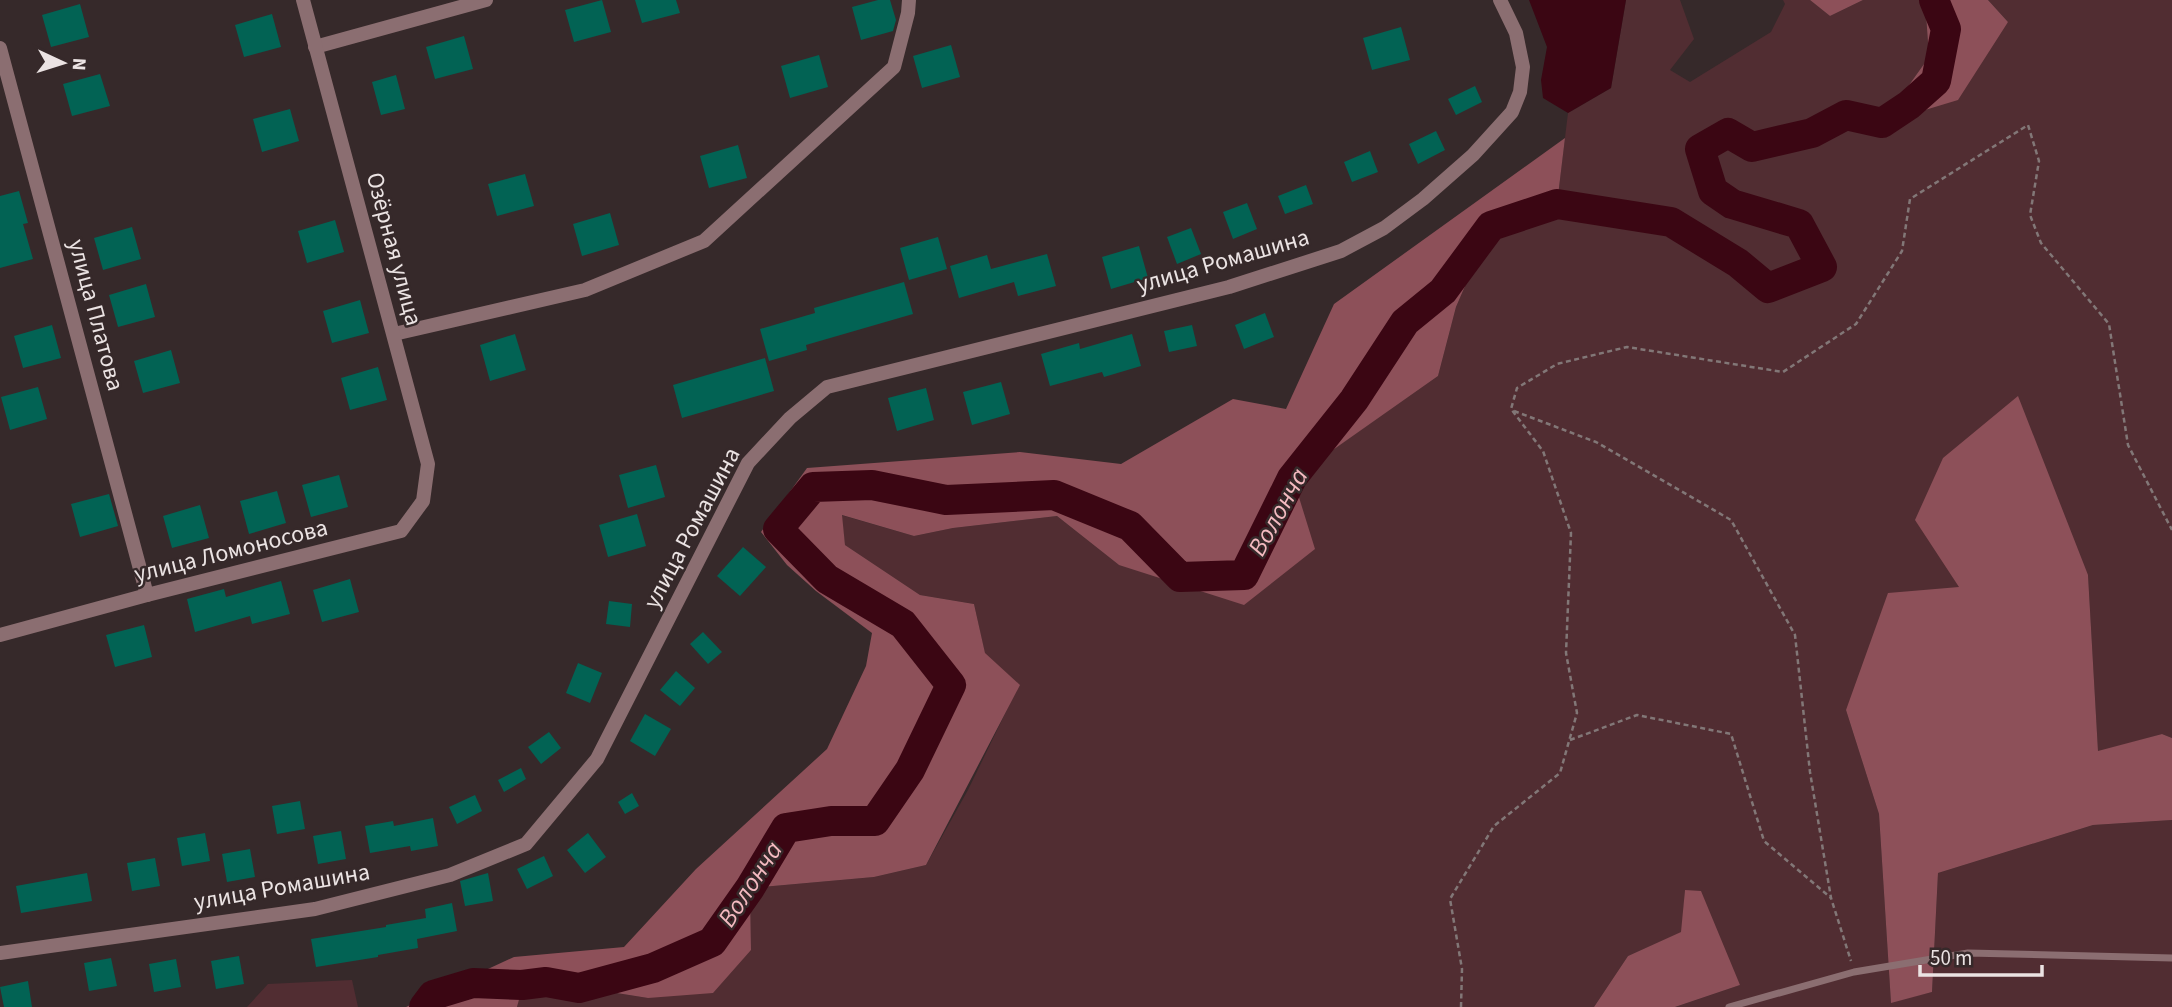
<svg xmlns="http://www.w3.org/2000/svg" width="2172" height="1007" font-family="'Source Sans 3',sans-serif">
<style>
.green{fill:#512d32}
.forest{fill:#8d5059}
.water{fill:#3b0613}
.lines{fill:none;stroke-linecap:round;stroke-linejoin:round}
.river{stroke:#3b0613;stroke-width:30}
.building{fill:#026354}
.path{stroke:#827777;stroke-width:2.5;stroke-dasharray:5 3.5;stroke-linecap:butt}
.service{stroke:#8b6e71;stroke-width:7}
.minor{stroke:#8b6e71;stroke-width:14}
.tertiary{stroke:#8b6e71;stroke-width:14}
.labels{text-anchor:middle;dominant-baseline:central;stroke-width:5;stroke-linejoin:round;paint-order:stroke}
.street-label{font-size:24px;fill:#ebe3e3;stroke:#36292a}
.water-label{font-size:26px;font-style:italic;fill:#f4bac0;stroke:#36292a}
</style>
<rect width="100%" height="100%" fill="#36292a"/>
<!-- green -->
<g class="green">
<polygon points="1626,0 1680,0 1694,39 1670,70 1690,82 1771,32 1785,4 1783,0 1810,0 1830,16 1863,0 1925,0 1929,57 1883,122 2008,22 1988,0 2172,0 2172,738 2162,734 2098,752 2088,575 1960,587 1846,710 1879,814 1891,1002 1932,992 1938,873 2093,825 2172,820 2172,1007 1675,1007 1740,985 1685,890 1682,932 1628,956 1594,1007 517,1007 522,985 546,982 648,998 751,950 750,888 874,877 926,865 968,790 1019,685 985,654 974,604 920,595 845,545 841,515 914,536 953,528 1057,516 1119,565 1292,478 1438,376 1456,307 1491,226 1557,203 1568,113 1611,88"/>
<polygon points="352,980 358,1007 247,1007 268,984"/>
</g>
<!-- forest -->
<g class="forest">
<polygon points="1810,0 1863,0 1830,16"/>
<polygon points="1925,0 1988,0 2008,22 1958,100 1882,123 1929,57"/>
<polygon points="1565,138 1557,204 1491,226 1456,307 1438,376 1293,478 1315,549 1244,605 1119,565 1057,516 953,528 914,536 842,515 845,545 920,595 974,604 985,653 1020,685 926,865 874,877 750,888 751,950 713,993 648,998 547,982 523,985 517,1007 406,1007 514,957 624,947 696,869 827,749 866,666 872,633 816,591 787,565 761,532 807,468 1020,452 1121,464 1233,399 1286,409 1334,304"/>
<polygon points="2018,396 2088,575 2098,751 2162,734 2172,738 2172,820 2093,825 1938,873 1932,992 1891,1003 1879,814 1846,710 1888,593 1959,587 1915,520 1943,458"/>
<polygon points="1685,890 1701,891 1740,985 1675,1007 1594,1007 1628,956 1681,932"/>
</g>
<!-- water -->
<polygon class="water" points="1529,0 1626,0 1611,88 1568,113 1543,98 1541,80 1547,47"/>
<g class="lines">
<!-- river -->
<polyline class="river" points="424,1007 433,995 473,983 522,985 546,982 579,988 653,968 712,942 750,888 786,828 831,821 875,821 910,770 951,685 903,624 827,579 778,529 813,487 872,485 946,500 1054,495 1130,526 1180,577 1244,575 1292,478 1354,400 1405,322 1443,291 1491,226 1557,204 1671,222 1738,263 1768,288 1822,267 1799,224 1732,204 1713,191 1700,149 1728,133 1752,147 1812,133 1846,115 1882,123 1909,105 1936,81 1946,29 1934,0"/>
</g>
<!-- building -->
<g class="building">
<polygon points="602,0 611,32 574,42 565,10"/>
<polygon points="635,0 676,0 680,13 642,23"/>
<polygon points="878,0 890,0 896,20 893,31 861,40 852,7"/>
<polygon points="80,4 89,37 51,47 42,15"/>
<polygon points="272,14 281,47 244,57 235,25"/>
<polygon points="1401,27 1410,60 1372,70 1363,38"/>
<polygon points="464,36 473,69 435,79 426,47"/>
<polygon points="951,45 960,77 922,88 913,56"/>
<polygon points="819,55 828,87 790,98 781,66"/>
<polygon points="100,74 110,106 72,116 63,84"/>
<polygon points="396,75 405,109 381,115 372,82"/>
<polygon points="1475,86 1482,102 1456,115 1448,99"/>
<polygon points="290,109 299,141 262,152 253,119"/>
<polygon points="1436,131 1445,150 1418,164 1409,144"/>
<polygon points="738,145 747,178 709,188 700,156"/>
<polygon points="1370,151 1378,172 1352,182 1344,162"/>
<polygon points="525,174 534,206 497,216 488,184"/>
<polygon points="1306,185 1313,204 1285,214 1278,196"/>
<polygon points="19,191 28,223 23,224 33,259 0,268 0,196"/>
<polygon points="1247,203 1257,229 1233,239 1223,212"/>
<polygon points="610,213 619,245 582,256 573,224"/>
<polygon points="335,220 344,252 307,263 298,231"/>
<polygon points="132,227 141,259 103,270 94,238"/>
<polygon points="1191,228 1201,254 1177,264 1167,237"/>
<polygon points="938,237 947,269 909,280 900,248"/>
<polygon points="1139,246 1148,278 1111,289 1102,257"/>
<polygon points="1047,254 1056,286 1018,296 1014,282 959,298 950,266 987,255 991,269"/>
<polygon points="904,282 913,314 806,345 807,350 769,361 760,329 815,313 814,308"/>
<polygon points="146,284 155,317 118,327 109,295"/>
<polygon points="360,300 369,333 332,343 323,311"/>
<polygon points="1265,313 1274,337 1244,349 1235,325"/>
<polygon points="52,325 61,358 23,368 14,336"/>
<polygon points="1192,325 1197,346 1169,352 1164,331"/>
<polygon points="515,334 526,370 490,381 480,345"/>
<polygon points="1132,334 1141,366 1104,377 1102,372 1050,386 1041,354 1079,343 1080,349"/>
<polygon points="171,350 180,383 143,393 134,361"/>
<polygon points="765,358 774,391 682,418 673,385"/>
<polygon points="378,367 387,400 350,410 341,378"/>
<polygon points="1001,382 1010,414 972,425 963,392"/>
<polygon points="38,387 47,419 10,430 1,397"/>
<polygon points="926,388 934,420 897,431 888,398"/>
<polygon points="656,465 665,497 628,508 619,475"/>
<polygon points="339,475 348,507 311,517 302,485"/>
<polygon points="277,491 286,523 249,534 240,501"/>
<polygon points="109,494 118,526 80,537 71,504"/>
<polygon points="200,505 209,538 172,548 163,516"/>
<polygon points="637,514 646,546 608,557 599,525"/>
<polygon points="743,547 766,567 740,596 717,576"/>
<polygon points="350,579 359,612 322,622 313,590"/>
<polygon points="281,581 290,614 252,624 250,616 195,632 187,599 224,589 226,597"/>
<polygon points="609,601 632,604 630,627 606,624"/>
<polygon points="144,625 152,657 115,667 106,635"/>
<polygon points="703,632 722,652 708,664 690,644"/>
<polygon points="578,663 602,673 590,703 566,693"/>
<polygon points="676,671 695,688 680,706 660,690"/>
<polygon points="645,714 671,729 655,756 630,741"/>
<polygon points="549,732 561,748 541,764 528,747"/>
<polygon points="521,768 526,779 504,792 498,780"/>
<polygon points="632,793 639,806 625,814 618,802"/>
<polygon points="475,795 482,811 457,824 449,807"/>
<polygon points="300,801 305,829 277,834 272,806"/>
<polygon points="433,818 438,846 411,851 410,846 370,853 365,826 393,821 394,826"/>
<polygon points="341,831 346,859 318,864 313,836"/>
<polygon points="205,833 210,861 182,866 177,838"/>
<polygon points="588,833 606,857 585,873 567,850"/>
<polygon points="250,849 255,877 227,882 222,854"/>
<polygon points="544,856 553,876 527,889 517,869"/>
<polygon points="155,858 160,886 132,891 127,863"/>
<polygon points="87,873 92,901 21,913 16,886"/>
<polygon points="488,873 493,901 465,906 460,881"/>
<polygon points="452,903 457,931 417,939 418,948 378,955 378,957 316,967 311,939 386,927 386,925 426,918 425,909"/>
<polygon points="239,956 244,984 216,989 211,961"/>
<polygon points="111,958 117,986 89,991 84,963"/>
<polygon points="176,959 181,987 154,992 149,964"/>
<polygon points="28,981 32,1007 4,1007 0,987"/>
</g>
<g class="lines">
<!-- path -->
<g class="path">
<polyline points="1514,411 1596,442 1731,520 1795,635 1810,772 1831,898 1851,961"/>
<polyline points="1570,740 1637,715 1731,734 1764,841 1831,898"/>
<polyline points="1461,1007 1462,969 1450,899 1494,826 1560,773 1577,713 1566,653 1571,533 1543,451 1511,409 1517,388 1557,364 1627,347 1783,372 1856,324 1902,251 1910,199 2028,125 2039,161 2030,215 2041,243 2109,324 2128,445 2172,530"/>
</g>
<!-- service -->
<polyline class="service" points="1729,1007 1854,972 1968,953 2172,958"/>
<!-- minor -->
<g class="minor">
<polyline points="315,47 486,0"/>
<polyline points="0,48 147,595"/>
<polyline points="394,334 585,290 704,241 894,67 908,13 909,0"/>
<polyline points="0,635 147,595 401,531 423,501 428,464 303,0"/>
</g>
<!-- tertiary -->
<polyline class="tertiary" points="0,953 315,909 450,875 526,844 597,759 748,463 790,418 827,387 1229,287 1341,251 1384,228 1423,199 1473,155 1512,112 1520,92 1523,67 1516,33 1500,0"/>
</g>
<g class="labels">
<!-- street labels -->
<g class="street-label">
<text transform="translate(394 249) rotate(75)">Озёрная улица</text>
<text transform="translate(1223 261) rotate(-16)">улица Ромашина</text>
<text transform="translate(96 315) rotate(75)">улица Платова</text>
<text transform="translate(692 528) rotate(-62)">улица Ромашина</text>
<text transform="translate(231 551) rotate(-14)">улица Ломоносова</text>
<text transform="translate(282 887) rotate(-10)">улица Ромашина</text>
</g>
<!-- water labels -->
<g class="water-label">
<text transform="translate(1278 512) rotate(-61)">Волонча</text>
<text transform="translate(750 884) rotate(-57)">Волонча</text>
</g>
</g>
<!-- north arrow -->
<g transform="translate(63 63) rotate(94)" stroke="#36292a" stroke-width="5" paint-order="stroke">
<path d="M0-5L12 26L0 18L-12 26Z" fill="#ebe3e3"/>
<text y="-10" font-size="19" font-weight="bold" text-anchor="middle" fill="#ebe3e3">N</text>
</g>
<!-- scale -->
<path d="M1920 965v10h122v-10" fill="none" stroke="#ebe3e3" stroke-width="3.5"/>
<text x="1930" y="965" font-size="21" fill="#ebe3e3" stroke="#36292a" stroke-width="5" paint-order="stroke">50 m</text>
</svg>
